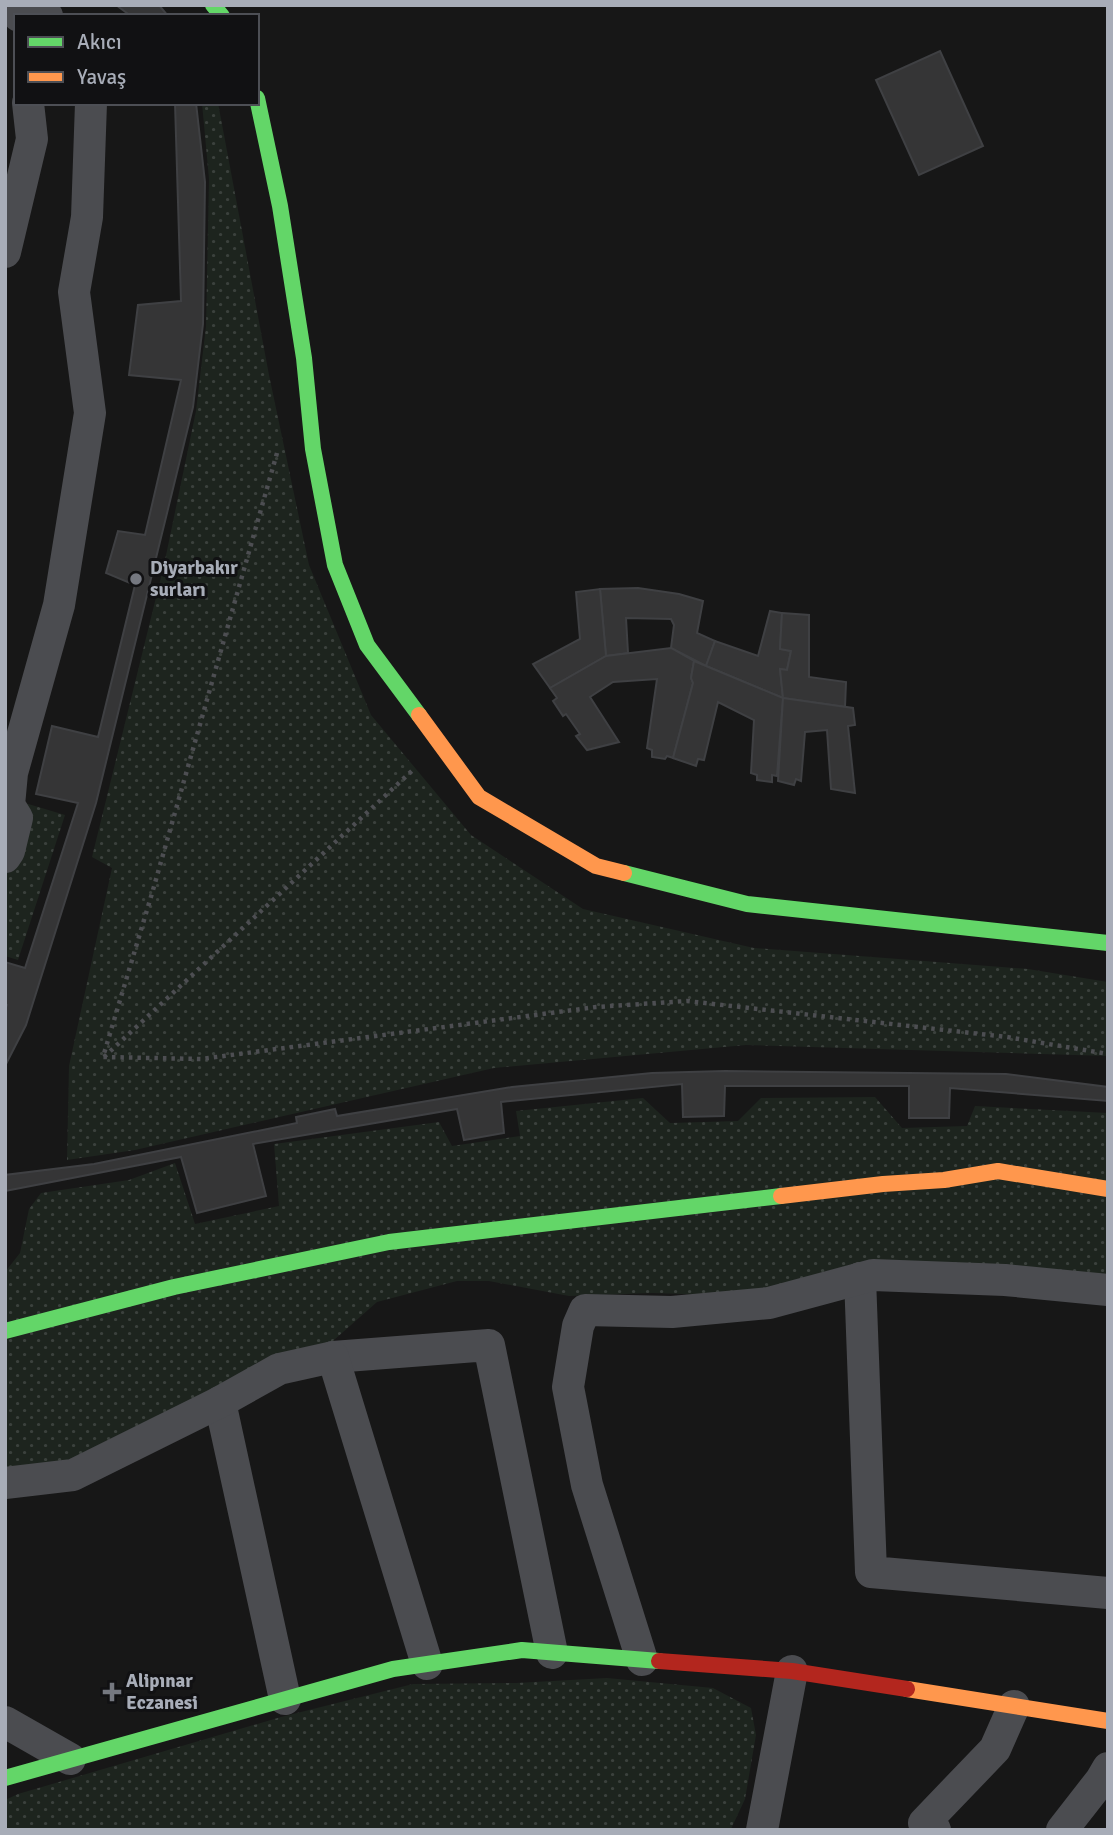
<svg xmlns="http://www.w3.org/2000/svg" width="1113" height="1835" font-family="Signika,sans-serif">
<style>
.grass{fill:url(#grass-dots)}
.building{fill:#353536;stroke:#3f4043;stroke-width:2}
.lines{fill:none;stroke-linecap:round;stroke-linejoin:round}
.path{stroke:#4d4e52;stroke-width:4.5;stroke-dasharray:3.5 5;stroke-linecap:butt}
.street{stroke:#4b4c50;stroke-width:32}
.fast{stroke:#63d668;stroke-width:16}
.slow{stroke:#ff974d;stroke-width:16}
.jam{stroke:#b3261e;stroke-width:16}
.poi-dot{fill:#757880;stroke:#111113;stroke-width:2.5}
.labels{text-anchor:middle;dominant-baseline:central;stroke-width:6;stroke-linejoin:round;paint-order:stroke}
.poi-label{font-size:19px;font-weight:bold;fill:#a8adb8;stroke:#111113;text-anchor:start}
</style>
<defs>
<pattern id="grass-dots" width="8" height="8" patternUnits="userSpaceOnUse" patternTransform="scale(1.75)"><rect width="8" height="8" fill="#1d241e"/><path d="M2 2h.1M6 6h.1" fill="none" stroke="#3b413d" stroke-width="1.8" stroke-linecap="round"/></pattern>
</defs>
<rect width="100%" height="100%" fill="#171717"/>
<!-- grass -->
<g class="grass">
<polygon points="202,103 218,103 269,375 309,565 371,715 471,835 583,909 754,948 1028,969 1108,982 1108,1056 746,1045 494,1068 135,1150 67,1160 69,1066 112,868 92,857 164,565 196,411 206,326 209,179"/>
<polygon points="25,803 65,815 18,960 5,956 5,864"/>
<polygon points="875,1097 902,1128 967,1126 975,1106 1108,1113 1108,1274 745,1296 652,1293 569,1296 489,1281 457,1281 377,1302 325,1348 89,1454 42,1467 5,1469 5,1272 20,1253 29,1209 41,1193 129,1180 175,1163 195,1224 279,1206 274,1144 439,1122 452,1146 520,1136 516,1111 643,1098 670,1123 738,1121 761,1098"/>
<polygon points="607,1678 713,1688 751,1708 756,1735 745,1799 731,1829 5,1830 5,1800 18,1794 281,1717 413,1684 516,1683"/>
</g>
<!-- building -->
<g class="building">
<polygon points="116,5 159,5 168,16 131,16"/>
<polygon points="940,51 983,146 919,175 876,80"/>
<polygon points="175,103 196,103 205,182 203,324 193,407 96,803 26,1025 5,1066 5,1010 7,1005 5,1004 5,962 25,968 78,803 36,794 52,726 98,737 135,585 106,573 118,531 145,535 181,380 129,375 138,305 181,301"/>
<polygon points="638,588 679,594 703,601 697,633 715,641 706,666 671,648 674,625 671,619 626,618 628,653 606,656 600,589"/>
<polygon points="600,589 606,656 550,688 533,664 580,639 576,592"/>
<polygon points="770,611 782,613 780,649 791,651 787,670 780,669 783,698 706,666 715,641 758,656"/>
<polygon points="782,613 809,615 809,677 846,682 845,707 783,698 780,669 787,670 791,651 780,649"/>
<polygon points="671,648 694,661 691,678 693,683 673,758 667,756 665,759 652,757 652,750 647,748 657,679 613,682 590,697 619,742 587,750 576,736 580,734 566,714 563,716 553,701 557,698 550,688 606,656"/>
<polygon points="694,661 783,698 777,776 772,775 772,782 757,780 757,775 751,773 754,720 718,702 704,760 698,759 696,766 673,758 693,683 691,678"/>
<polygon points="783,698 853,708 855,725 848,726 855,793 831,789 827,730 805,732 801,781 796,779 794,785 778,781"/>
<polygon points="725,1071 1006,1074 1108,1087 1108,1101 950,1088 949,1118 909,1118 909,1086 725,1086 724,1116 683,1117 682,1084 501,1102 504,1133 464,1140 457,1109 253,1144 266,1196 197,1213 181,1157 5,1191 5,1175 94,1164 297,1123 296,1117 335,1109 337,1116 512,1087 652,1073"/>
</g>
<g class="lines">
<!-- path -->
<g class="path">
<polyline points="277,453 153,890 103,1057 201,1059 596,1007 687,1001 1007,1037 1108,1054"/>
<polyline points="104,1057 415,768"/>
</g>
<!-- street -->
<g class="street">
<polyline points="19,16 40,10 47,16"/>
<polyline points="5,252 32,139 28,103"/>
<polyline points="5,857 9,851 17,818 9,805 12,773 59,605 90,413 74,292 87,217 91,103"/>
<polyline points="860,1278 871,1572 1108,1593"/>
<polyline points="333,1357 489,1345 552,1653"/>
<polyline points="220,1402 285,1699"/>
<polyline points="5,1483 73,1475 220,1402 279,1369 333,1357 427,1664"/>
<polyline points="642,1660 587,1485 568,1387 578,1326 585,1310 672,1312 769,1303 873,1275 1005,1280 1108,1290"/>
<polyline points="5,1722 70,1759"/>
<polyline points="762,1830 792,1671"/>
<polyline points="935,1830 924,1823 995,1749 1014,1706"/>
<polyline points="1062,1830 1101,1780 1108,1768"/>
</g>
<!-- fast -->
<g class="fast">
<polyline points="213,5 222,16"/>
<polyline points="257,98 280,206 304,358 313,449 335,565 367,645 419,715"/>
<polyline points="624,873 747,904 1108,943"/>
<polyline points="5,1331 174,1287 389,1242 781,1196"/>
<polyline points="5,1778 393,1669 522,1650 659,1661"/>
</g>
<!-- slow -->
<g class="slow">
<polyline points="419,715 479,797 596,866 624,873"/>
<polyline points="781,1196 883,1184 944,1180 998,1171 1108,1189"/>
<polyline points="907,1689 1108,1721"/>
</g>
<!-- jam -->
<polyline class="jam" points="659,1661 792,1671 907,1689"/>
</g>
<!-- markers -->
<g class="poi-dot">
<circle cx="136" cy="579" r="7"/>
<path d="M108.5 1681.5h7v7h7v7h-7v7h-7v-7h-7v-7h7z"/>
</g>
<g class="labels">
<!-- poi labels -->
<g class="poi-label">
<text x="150" y="568">Diyarbakır<tspan x="150" dy="22">surları</tspan></text>
<text x="126" y="1681">Alipınar<tspan x="126" dy="22">Eczanesi</tspan></text>
</g>
</g>
<!-- border -->
<rect width="1113" height="1835" fill="none" stroke="#a8adb8" stroke-width="14"/>
<!-- legend -->
<rect x="14" y="14" width="245" height="91" fill="#111113" stroke="#4d4f55" stroke-width="2"/>
<rect x="28" y="37" width="35" height="10" fill="#63d668" stroke="#4d4f55" stroke-width="2"/>
<text x="77" y="49" font-size="21" fill="#a8adb8">Akıcı</text>
<rect x="28" y="72" width="35" height="10" fill="#ff974d" stroke="#4d4f55" stroke-width="2"/>
<text x="77" y="84" font-size="21" fill="#a8adb8">Yavaş</text>
</svg>
